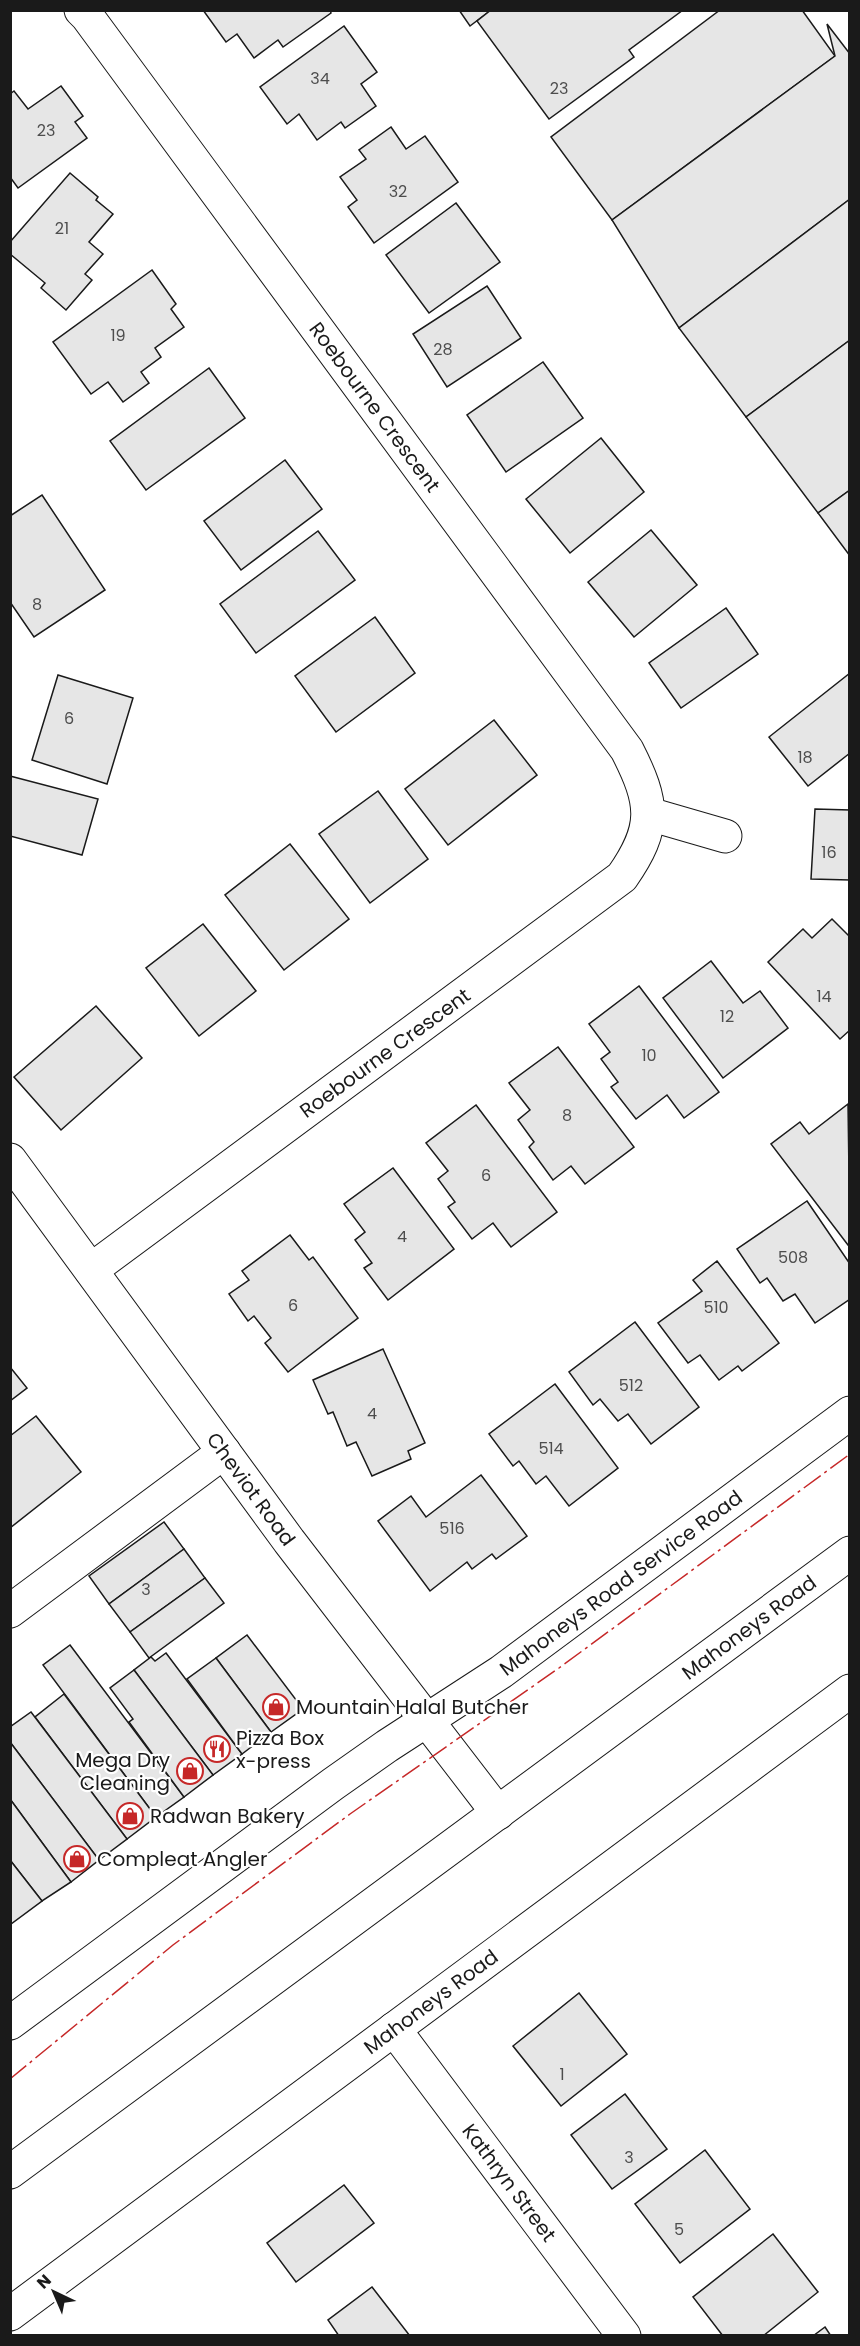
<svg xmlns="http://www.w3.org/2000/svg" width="860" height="2346" font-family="Poppins,sans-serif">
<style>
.building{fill:#e6e6e6;stroke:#1a1a1a;stroke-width:1.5}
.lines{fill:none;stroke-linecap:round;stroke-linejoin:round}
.minor-casing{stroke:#1a1a1a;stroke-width:35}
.major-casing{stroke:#1a1a1a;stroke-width:35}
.minor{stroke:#fff;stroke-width:33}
.major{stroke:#fff;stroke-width:33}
.power{stroke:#c62828;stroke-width:1.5;stroke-dasharray:21 4.5 3 4.5;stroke-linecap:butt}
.labels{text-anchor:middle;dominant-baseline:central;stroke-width:4.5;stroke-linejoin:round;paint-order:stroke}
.number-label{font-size:16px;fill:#4d4d4d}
.street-label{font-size:20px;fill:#1a1a1a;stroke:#fff}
.poi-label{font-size:20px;fill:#1a1a1a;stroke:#fff;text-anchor:start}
</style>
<rect width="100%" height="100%" fill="#fff"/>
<!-- building -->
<g class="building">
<polygon points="203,10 330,10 331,13 283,47 278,40 254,58 237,34 226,42"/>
<polygon points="459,10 491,10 470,26"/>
<polygon points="491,10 683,10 629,50 634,57 549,119 477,21"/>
<polygon points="720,10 802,10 835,56 612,220 551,137"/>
<polygon points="827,24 850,54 850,199 679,328 612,220 835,56"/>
<polygon points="344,26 377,72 361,84 376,106 345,128 341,122 317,140 299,114 287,124 260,87"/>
<polygon points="61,86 83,116 75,122 87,138 18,188 10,177 10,94 14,91 28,109"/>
<polygon points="391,127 406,149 425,136 458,182 374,243 348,207 357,200 340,177 366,159 359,150"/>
<polygon points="70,173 98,197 96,200 113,214 89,242 103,254 85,274 92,280 66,310 41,288 45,283 10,254 10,242"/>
<polygon points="850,199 850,340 746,417 679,328"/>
<polygon points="456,203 500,262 429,313 386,255"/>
<polygon points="152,270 176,304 171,309 184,327 155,348 161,357 141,372 149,383 123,402 108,382 91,394 53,342"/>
<polygon points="487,286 521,338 447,387 413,334"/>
<polygon points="850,340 850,490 818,513 746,417"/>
<polygon points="543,362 583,418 506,472 467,415"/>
<polygon points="209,368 245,418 146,490 110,441"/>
<polygon points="601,438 644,492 570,553 526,499"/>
<polygon points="285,460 322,509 241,570 204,521"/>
<polygon points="850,490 850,556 818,513"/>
<polygon points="42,495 105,590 34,637 10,602 10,516"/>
<polygon points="651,530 697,585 634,637 588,582"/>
<polygon points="318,531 355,580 256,653 220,604"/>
<polygon points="726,608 758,654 681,708 649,663"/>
<polygon points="375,617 415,673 336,732 295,676"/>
<polygon points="850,673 850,753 808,786 769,737"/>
<polygon points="58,675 133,698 107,784 32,760"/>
<polygon points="494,720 537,775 448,845 405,789"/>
<polygon points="10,776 98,799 82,855 10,836"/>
<polygon points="378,791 428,859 370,903 319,834"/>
<polygon points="815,809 850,810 850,880 811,879"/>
<polygon points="290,844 349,919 284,970 225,895"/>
<polygon points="832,919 850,937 850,1030 840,1039 768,962 803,929 812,938"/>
<polygon points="203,924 256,991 199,1036 146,968"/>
<polygon points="711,961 743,1003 760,991 788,1028 723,1078 663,998"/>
<polygon points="639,986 719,1092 684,1118 667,1095 636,1119 611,1087 618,1082 601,1059 610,1052 589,1024"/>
<polygon points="96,1006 142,1058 61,1130 14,1077"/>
<polygon points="558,1047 634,1147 585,1184 571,1166 553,1180 529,1147 534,1142 518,1120 530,1110 509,1083"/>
<polygon points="848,1104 850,1244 848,1245 771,1144 800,1122 809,1134"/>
<polygon points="476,1105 557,1212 511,1247 493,1223 472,1239 448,1207 455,1202 438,1179 448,1171 426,1143"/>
<polygon points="393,1168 454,1249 388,1300 364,1268 372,1263 355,1240 365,1232 344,1204"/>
<polygon points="807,1201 850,1264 850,1299 815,1323 795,1294 783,1301 767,1278 760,1283 737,1249"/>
<polygon points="290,1235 309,1260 313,1257 358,1318 288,1372 265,1343 271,1338 254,1316 248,1321 229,1294 249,1280 242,1271"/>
<polygon points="717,1261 779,1343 742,1371 738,1366 719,1380 700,1355 688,1363 658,1323 702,1291 693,1280"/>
<polygon points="635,1322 699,1407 651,1444 628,1414 618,1421 600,1399 593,1405 569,1372"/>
<polygon points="383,1349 425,1443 408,1451 411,1459 372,1476 356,1442 347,1446 333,1412 328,1414 313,1380"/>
<polygon points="10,1367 27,1388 10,1401"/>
<polygon points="555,1384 618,1468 569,1506 546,1476 536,1484 519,1461 513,1466 489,1434"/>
<polygon points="36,1416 81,1472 10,1528 10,1436"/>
<polygon points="481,1475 527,1536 496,1559 492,1554 472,1569 467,1562 430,1591 378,1521 411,1496 426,1517"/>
<polygon points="164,1522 184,1549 109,1604 89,1576"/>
<polygon points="184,1549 205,1578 130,1632 109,1604"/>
<polygon points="205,1578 224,1603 149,1658 130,1632"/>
<polygon points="247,1635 303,1709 271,1732 216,1658"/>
<polygon points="70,1645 184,1797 156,1817 43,1665"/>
<polygon points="166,1653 242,1754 213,1775 134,1670 151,1657 155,1661"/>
<polygon points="216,1658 271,1732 242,1754 187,1679"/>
<polygon points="134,1670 213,1775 184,1797 129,1722 133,1719 110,1688"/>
<polygon points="64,1694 156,1817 127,1839 35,1717"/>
<polygon points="31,1712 127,1839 99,1860 10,1742 10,1727"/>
<polygon points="10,1742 99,1860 71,1882 10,1799"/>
<polygon points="10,1799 71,1882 42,1901 10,1860"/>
<polygon points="10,1860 42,1901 11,1924 10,1923"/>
<polygon points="579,1993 627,2054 561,2106 513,2046"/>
<polygon points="625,2094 667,2149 612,2189 571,2135"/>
<polygon points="705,2150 750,2209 680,2263 635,2204"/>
<polygon points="344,2185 374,2223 296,2282 267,2243"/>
<polygon points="773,2234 818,2292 763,2336 723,2336 693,2297"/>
<polygon points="372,2287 410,2336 339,2336 328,2320"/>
<polygon points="825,2327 831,2336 813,2336"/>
</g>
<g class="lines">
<defs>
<g id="minor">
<path id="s1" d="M81,10L87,16L627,750C654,803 657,827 622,877L91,1270"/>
<polyline points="649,814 725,836"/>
<path id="s2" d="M10,1160L289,1541L498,1813"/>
<polyline points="10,1611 224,1452"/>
<path id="s3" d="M10,2023L333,1784L387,1746L501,1672L850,1413"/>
<path id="s4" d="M394,2029L624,2336"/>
</g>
<g id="major">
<path id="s5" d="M10,2172L850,1553"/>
<path id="s6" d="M10,2314L850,1691"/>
</g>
</defs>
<!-- minor casing -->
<use href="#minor" class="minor-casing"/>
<!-- major casing -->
<use href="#major" class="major-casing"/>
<!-- minor -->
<use href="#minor" class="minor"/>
<!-- major -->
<use href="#major" class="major"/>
<!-- power -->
<polyline class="power" points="10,2079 173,1945 350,1814 559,1668 850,1454"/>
</g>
<!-- icons -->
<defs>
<symbol id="shop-ring" viewBox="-11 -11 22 22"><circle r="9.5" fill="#fff" stroke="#c62828" stroke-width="1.5"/><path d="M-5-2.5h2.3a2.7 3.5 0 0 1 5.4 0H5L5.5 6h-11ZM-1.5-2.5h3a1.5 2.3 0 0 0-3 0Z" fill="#c62828"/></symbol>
<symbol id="restaurant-ring" viewBox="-11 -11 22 22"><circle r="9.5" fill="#fff" stroke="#c62828" stroke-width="1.5"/><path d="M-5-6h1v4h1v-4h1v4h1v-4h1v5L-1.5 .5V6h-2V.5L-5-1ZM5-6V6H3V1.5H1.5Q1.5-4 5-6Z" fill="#c62828"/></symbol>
</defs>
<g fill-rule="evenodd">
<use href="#shop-ring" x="261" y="1692" width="30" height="30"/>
<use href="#restaurant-ring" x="202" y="1734" width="30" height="30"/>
<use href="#shop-ring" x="175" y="1756" width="30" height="30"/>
<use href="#shop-ring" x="115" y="1801" width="30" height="30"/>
<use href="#shop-ring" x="62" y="1844" width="30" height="30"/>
</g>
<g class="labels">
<!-- number labels -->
<g class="number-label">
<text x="320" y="78">34</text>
<text x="559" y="88">23</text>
<text x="46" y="130">23</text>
<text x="398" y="191">32</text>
<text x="62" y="228">21</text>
<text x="118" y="335">19</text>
<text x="443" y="349">28</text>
<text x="37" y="604">8</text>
<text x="69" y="718">6</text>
<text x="805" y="757">18</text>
<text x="829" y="852">16</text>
<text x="824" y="996">14</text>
<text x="727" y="1016">12</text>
<text x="649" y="1055">10</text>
<text x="567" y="1115">8</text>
<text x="486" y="1175">6</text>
<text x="402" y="1236">4</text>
<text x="793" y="1257">508</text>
<text x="293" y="1305">6</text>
<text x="716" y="1307">510</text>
<text x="631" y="1385">512</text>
<text x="372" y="1413">4</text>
<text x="551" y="1448">514</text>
<text x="452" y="1528">516</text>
<text x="146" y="1589">3</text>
<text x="562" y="2074">1</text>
<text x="629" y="2157">3</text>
<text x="679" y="2229">5</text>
</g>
<!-- street labels -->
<g class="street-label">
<text stroke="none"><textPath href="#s1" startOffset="494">Roebourne Crescent</textPath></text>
<text transform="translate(385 1053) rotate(-36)">Roebourne Crescent</text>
<text stroke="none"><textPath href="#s2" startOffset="408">Cheviot Road</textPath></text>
<text stroke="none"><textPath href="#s3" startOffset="753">Mahoneys Road Service Road</textPath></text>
<text stroke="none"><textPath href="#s5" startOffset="918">Mahoneys Road</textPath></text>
<text stroke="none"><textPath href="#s6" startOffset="524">Mahoneys Road</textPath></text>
<text stroke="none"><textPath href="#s4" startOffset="192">Kathryn Street</textPath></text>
</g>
<!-- poi labels -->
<g class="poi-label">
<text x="296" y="1707">Mountain Halal Butcher</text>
<text x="236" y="1738">Pizza Box<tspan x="236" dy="23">x-press</tspan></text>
<text x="170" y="1760" text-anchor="end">Mega Dry<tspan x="170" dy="23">Cleaning</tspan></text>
<text x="150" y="1816">Radwan Bakery</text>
<text x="97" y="1859">Compleat Angler</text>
</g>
</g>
<!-- border -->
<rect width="860" height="2346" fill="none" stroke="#1a1a1a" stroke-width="24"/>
<!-- north arrow -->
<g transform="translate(54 2292) rotate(316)" stroke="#ffffff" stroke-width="4.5" paint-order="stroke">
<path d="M0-4.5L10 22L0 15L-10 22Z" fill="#1a1a1a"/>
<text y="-9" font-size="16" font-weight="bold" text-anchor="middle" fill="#1a1a1a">N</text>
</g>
</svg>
